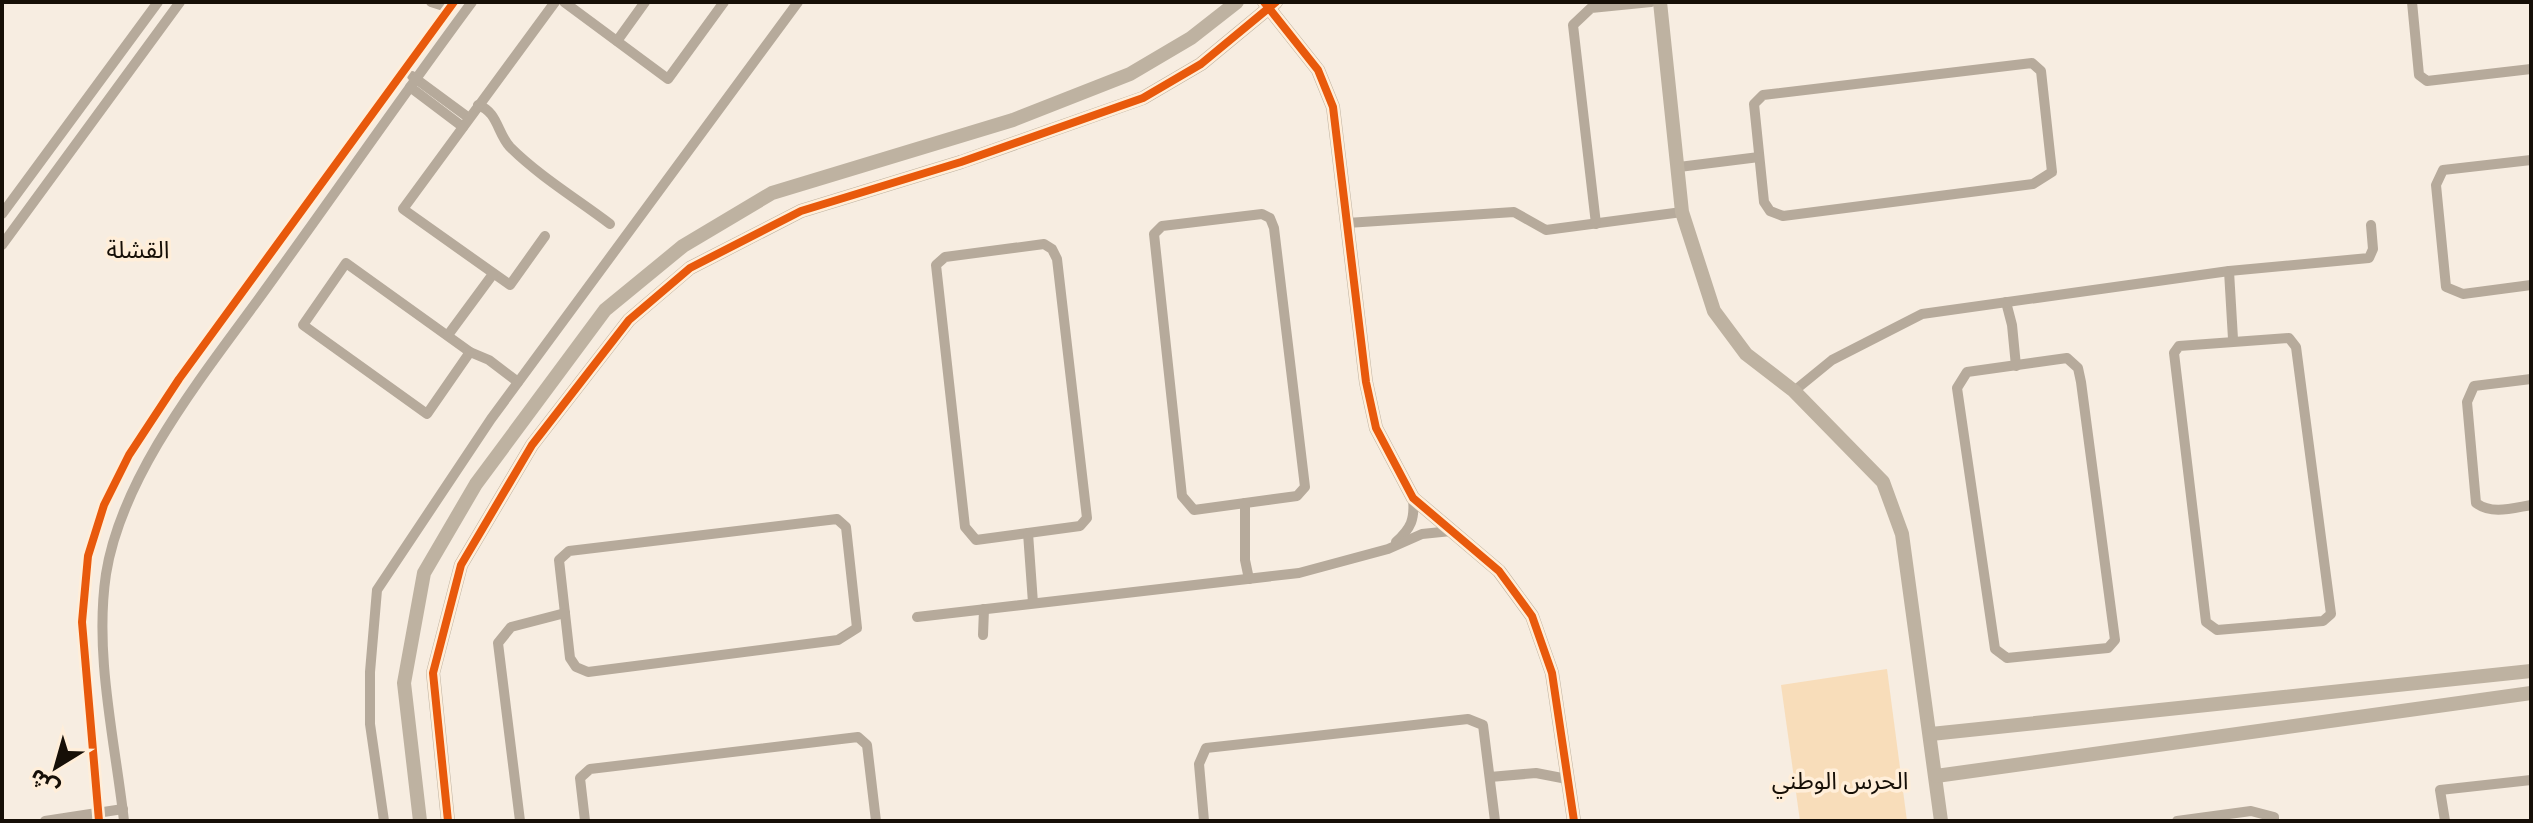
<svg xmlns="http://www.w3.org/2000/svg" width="2533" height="823" font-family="'Noto Sans','Noto Sans Arabic',sans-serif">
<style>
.grass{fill:#f8ddba}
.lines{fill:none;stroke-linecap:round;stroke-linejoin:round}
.street{stroke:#b6aa9b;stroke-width:10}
.secondary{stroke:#beb2a1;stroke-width:14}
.cycleway-casing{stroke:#ffeed9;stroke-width:13}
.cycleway{stroke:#e8590c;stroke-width:8}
.labels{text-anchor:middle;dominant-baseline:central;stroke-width:7;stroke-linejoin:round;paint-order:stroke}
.neighbourhood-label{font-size:24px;fill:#160f07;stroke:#ffeed9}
</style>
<rect width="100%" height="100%" fill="#f7ede1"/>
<!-- grass -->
<polygon class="grass" points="1887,669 1907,821 1800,821 1781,685"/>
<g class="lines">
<!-- street -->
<g class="street">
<polyline points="431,2 450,8"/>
<polyline points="564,2 668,79 724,2"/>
<polyline points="2412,2 2419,75 2427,81 2531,69"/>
<polyline points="617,41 645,2"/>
<polygon points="2032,63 2041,71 2052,172 2033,184 1783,216 1770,211 1764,202 1754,104 1763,95"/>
<polyline points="412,76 469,118"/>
<polyline points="410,87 463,127"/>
<path d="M478,105C498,112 497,133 510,147C539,176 577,199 610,224"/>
<polyline points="2531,160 2443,170 2436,185 2446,287 2463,294 2531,285"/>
<polyline points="1679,167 1759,157"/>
<polyline points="2,214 158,2"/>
<polygon points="1262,214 1270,218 1274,228 1305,487 1297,496 1194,510 1182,496 1154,234 1162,226"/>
<polyline points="1347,223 1514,212 1546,230 1682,212"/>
<polyline points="1596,224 1573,25 1591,8 1651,2"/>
<polyline points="545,236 510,285 403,209 555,2"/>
<polygon points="1044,244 1052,249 1057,259 1087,518 1080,526 976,540 965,527 936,265 945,257"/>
<polyline points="2,245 180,2"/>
<polygon points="346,263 470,352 427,414 303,325"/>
<polyline points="2229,271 2233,339"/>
<polyline points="2006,302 2012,325 2016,366"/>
<polyline points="448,335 493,274"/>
<polygon points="2289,338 2296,347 2331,614 2323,621 2217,630 2206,622 2174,353 2179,346"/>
<polyline points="470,352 489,360 518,382"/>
<polygon points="2067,358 2078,368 2081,382 2115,640 2108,648 2007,658 1995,649 1957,388 1967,372"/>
<path d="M2531,379L2474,386L2467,402L2476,503C2492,515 2513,508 2531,505"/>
<polyline points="1794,391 1832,360 1922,314 2229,271 2369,258 2373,249 2371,225"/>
<polyline points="1245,503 1245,560 1249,579"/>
<polygon points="837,519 846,527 857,628 838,640 588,672 576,667 570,658 559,560 569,551"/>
<polyline points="1028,533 1033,603"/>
<path d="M1396,542C1411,528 1415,520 1413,498"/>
<polyline points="917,617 1299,573 1388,549 1422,534 1451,531"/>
<polyline points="983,635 984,609"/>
<polyline points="1490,777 1536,773 1567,779"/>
<polyline points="45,821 123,809"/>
<polyline points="99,821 82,622 88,556 104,505 129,455 179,379 454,2"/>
<path d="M124,821C115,741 94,655 106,574C123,467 216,360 278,272C343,182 406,91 472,2"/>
<polyline points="384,821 370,724 370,672 377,590 491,419 798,2"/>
<polyline points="520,821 498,643 511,627 565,613"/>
<polyline points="585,821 580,778 590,769 858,737 867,745 876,821"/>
<polyline points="1204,821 1199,764 1206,748 1468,719 1483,725 1495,821"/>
<polyline points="2177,821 2251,811 2274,817 2274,821"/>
<polyline points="2445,821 2440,790 2531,780"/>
</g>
<!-- secondary -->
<g class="secondary">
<polyline points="1264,2 1318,70 1333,107 1366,382 1376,428 1413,498 1499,571 1532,616 1552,673 1574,821"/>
<polyline points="1660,2 1682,212 1714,311 1746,354 1794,391 1883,482 1902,534 1941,821"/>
<polyline points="1931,734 2531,671"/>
<polyline points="1936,776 2531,693"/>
<polyline points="420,821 404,683 424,573 476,484 605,310 683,246 772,193 1013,120 1130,74 1191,38 1237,2"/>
<polyline points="448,821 433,673 461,565 532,445 629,320 690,268 801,211 961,162 1143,98 1201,64 1276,2"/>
</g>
<defs>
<g id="cycleway">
<polyline points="1264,2 1318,70 1333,107 1366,382 1376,428 1413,498 1499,571 1532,616 1552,673 1574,821"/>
<polyline points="99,821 82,622 88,556 104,505 129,455 179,379 454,2"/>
<polyline points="448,821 433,673 461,565 532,445 629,320 690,268 801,211 961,162 1143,98 1201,64 1276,2"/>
</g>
</defs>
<!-- cycleway casing -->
<use href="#cycleway" class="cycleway-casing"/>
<!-- cycleway -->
<use href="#cycleway" class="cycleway"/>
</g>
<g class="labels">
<!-- neighbourhood labels -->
<g class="neighbourhood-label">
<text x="138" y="248">القشلة</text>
<text x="1840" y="779">الحرس الوطني</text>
</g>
</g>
<!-- border -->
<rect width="2533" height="823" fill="none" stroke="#160f07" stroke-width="8"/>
<!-- north arrow -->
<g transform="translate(56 767) rotate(217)" stroke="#ffeed9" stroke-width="6" paint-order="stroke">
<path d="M0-6L14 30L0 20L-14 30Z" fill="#160f07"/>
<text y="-12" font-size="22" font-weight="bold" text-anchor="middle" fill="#160f07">ش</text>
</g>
</svg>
